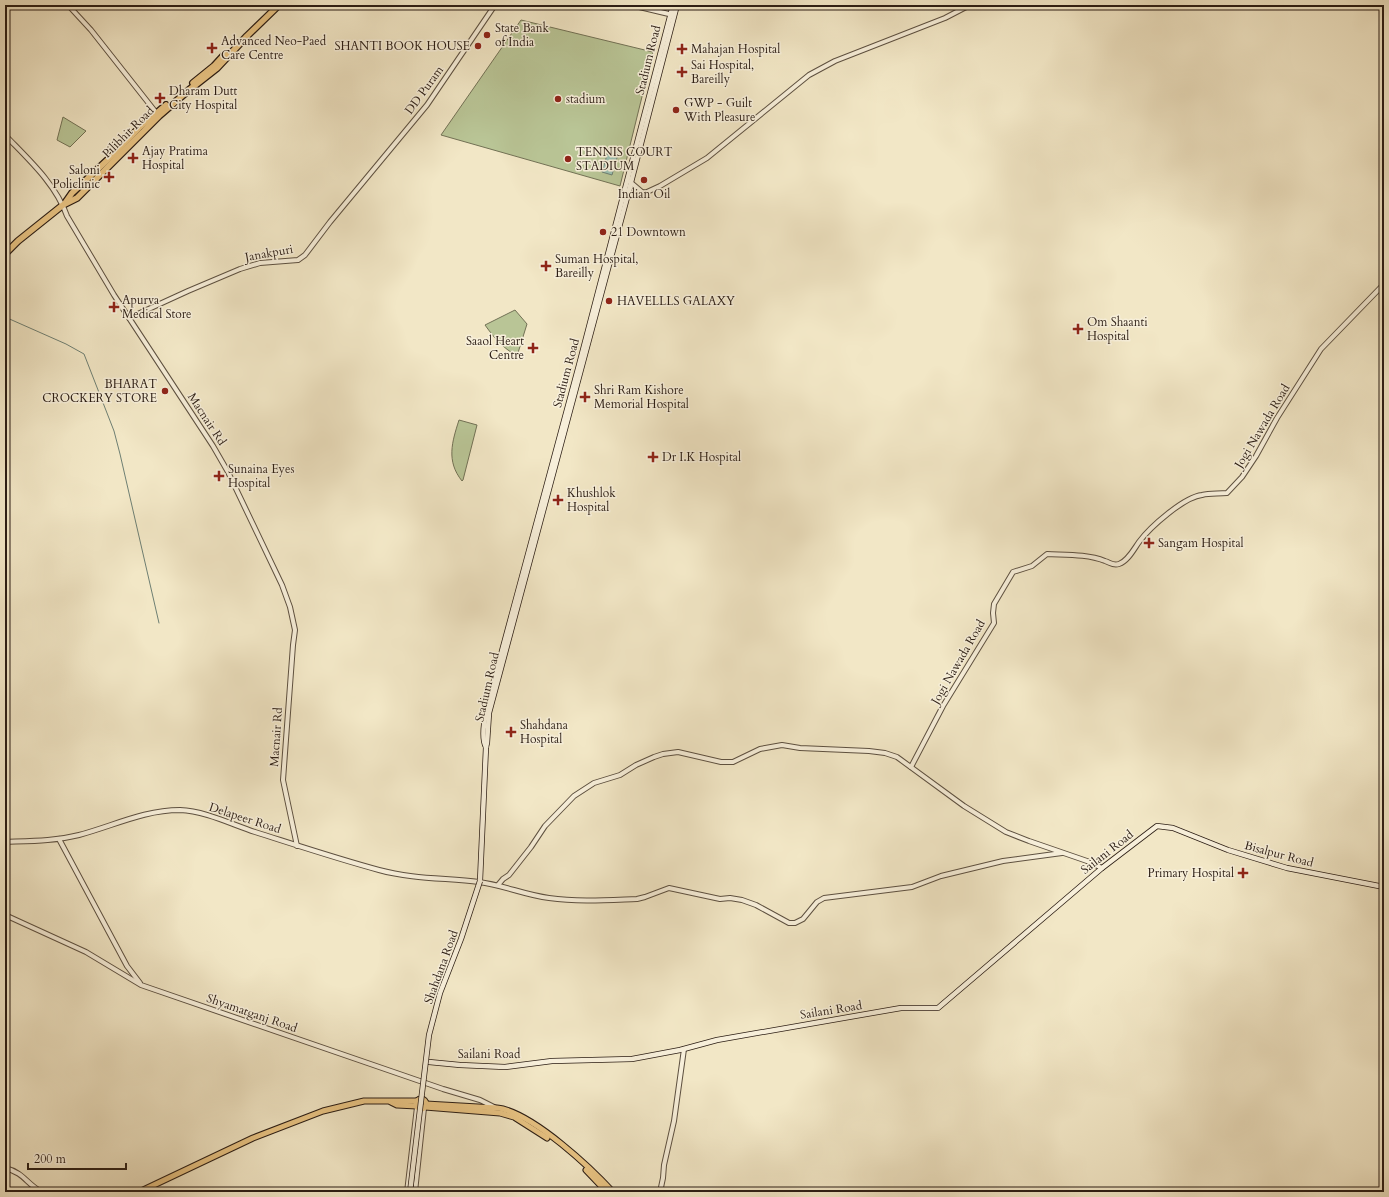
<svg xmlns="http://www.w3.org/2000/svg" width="1389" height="1197" font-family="Cardo,serif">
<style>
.green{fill:#b9c596;stroke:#727155}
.water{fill:#9bc0b2;stroke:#6e7f73}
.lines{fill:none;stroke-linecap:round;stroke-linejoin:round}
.stream{stroke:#6e7f73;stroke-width:1}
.tertiary-casing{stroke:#5d5040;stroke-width:6}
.secondary-casing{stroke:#2b1d14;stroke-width:6}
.primary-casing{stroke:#2b1d14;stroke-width:7}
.trunk-casing{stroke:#2b1d14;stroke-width:8}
.tertiary{stroke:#f7efda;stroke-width:4}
.secondary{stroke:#f7efda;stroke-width:4.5}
.primary{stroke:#e9c483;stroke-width:5}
.trunk{stroke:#e9c483;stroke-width:5.5}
.secondary-bridge-casing{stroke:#2b1d14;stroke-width:6;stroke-linecap:butt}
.secondary-bridge{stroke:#f7efda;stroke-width:4.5}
.poi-dot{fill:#8f2418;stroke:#f7efda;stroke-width:1.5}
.labels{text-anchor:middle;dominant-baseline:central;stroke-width:3;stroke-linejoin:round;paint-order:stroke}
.poi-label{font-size:12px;fill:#2b1d14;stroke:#f7efda;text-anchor:start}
.street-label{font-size:12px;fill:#2b1d14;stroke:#f7efda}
</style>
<rect width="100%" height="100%" fill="#f2e7c6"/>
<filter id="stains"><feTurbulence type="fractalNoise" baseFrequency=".005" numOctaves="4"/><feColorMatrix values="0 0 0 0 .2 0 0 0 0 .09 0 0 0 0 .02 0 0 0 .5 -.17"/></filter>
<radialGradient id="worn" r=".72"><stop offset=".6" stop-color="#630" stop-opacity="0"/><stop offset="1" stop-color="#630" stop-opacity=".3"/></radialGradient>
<!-- green -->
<g class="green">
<polygon points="521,20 653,52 620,186 441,135"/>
<polygon points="63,117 86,131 70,147 57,140"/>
<path d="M515,310L527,324L517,356C502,347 495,339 485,325Z"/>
<path d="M459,420L477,425L463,480L462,481C446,461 452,442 459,420Z"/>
</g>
<!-- water -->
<polygon class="water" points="609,148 619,151 612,175 602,172"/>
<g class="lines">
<!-- stream -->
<polyline class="stream" points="5,317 66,344 84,354 114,431 120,454 159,623"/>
<defs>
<g id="tertiary">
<polyline points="68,5 91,30 158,115"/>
<polyline points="631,5 673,15"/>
<path d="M5,135C28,159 56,184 67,216L114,295L213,446L228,472L282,585L290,607L295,630L293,645L283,780L297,846"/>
<polyline points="629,181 642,192"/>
<polyline points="627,194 647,192 660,186 707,158 809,75 835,61 945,18 970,5"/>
<polyline points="129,318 188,291 240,269 260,263 298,260 305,255 330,222 427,105 495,5"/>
<path d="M911,767L943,706L994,623L993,613L994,604L1013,572L1032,566L1047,554C1066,555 1087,554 1105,561C1111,563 1113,566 1119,564C1128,561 1134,549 1139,542C1150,527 1184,497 1202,495C1210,493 1218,494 1227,493L1242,477L1256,456L1277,418L1321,349L1384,284"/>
<polyline points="59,839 127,966 140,983"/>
<path d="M5,842C30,841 55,841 79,835C113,826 144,810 180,810C205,811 231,824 255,832C296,845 338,859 379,870C412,879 446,878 479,882C503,885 525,895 549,898C578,902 608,900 637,899L645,897L669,888L720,899L730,898L742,900L756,905L789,923H795L803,919L817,902L824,898L912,887L941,876L1003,861L1062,853"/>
<polyline points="498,885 503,879 509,875 531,847 545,826 574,796 594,783 620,775 636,765 654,757 663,754 678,752 721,762 733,762 760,749 782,745 800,748 869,751 885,753 897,757 964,806 1006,832 1029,841 1087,861 1102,868"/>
<polyline points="5,915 86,952 141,985 443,1089 480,1100 496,1108"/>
<path d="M5,1168C25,1173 26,1184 42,1192"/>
<polyline points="407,1192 417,1107"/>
<polyline points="415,1192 424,1108"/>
<polyline points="660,1192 663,1178 664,1165 674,1121 684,1049"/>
</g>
<g id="secondary">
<path d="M486,747C480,737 486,710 489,699L579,365L673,5"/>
<polyline points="480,881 486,747 487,743 489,713 628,194 677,5"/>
<polyline points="429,1062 460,1065 505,1067 552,1061 632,1059 680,1050 717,1040 901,1008 938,1008 1102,868 1157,826 1173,828 1228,850 1287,868 1384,887"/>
</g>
<g id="primary">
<circle cx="421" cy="1104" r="5"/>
<polyline points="391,1102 397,1105 417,1106"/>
<path d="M426,1104C444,1105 461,1106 478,1107C486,1108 495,1107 503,1109C537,1118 589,1166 613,1192"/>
<polyline points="425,1107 500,1113 514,1117 547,1138"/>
<polyline points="586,1170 607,1192"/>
<polyline points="139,1192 253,1138 323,1111 364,1101 417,1101"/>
</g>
<g id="trunk">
<polyline points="193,83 214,66 225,54"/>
<polyline points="65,203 72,193 114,154 139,128 166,105"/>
<polyline points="5,254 18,241 63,205 77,198 159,116 189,90 217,68 247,36 279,5"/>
</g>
</defs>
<!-- tertiary casing -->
<use href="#tertiary" class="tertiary-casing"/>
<!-- secondary casing -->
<use href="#secondary" class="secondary-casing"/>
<!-- primary casing -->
<use href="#primary" class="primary-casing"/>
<!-- trunk casing -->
<use href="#trunk" class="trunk-casing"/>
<!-- tertiary -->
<use href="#tertiary" class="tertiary"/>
<!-- secondary -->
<use href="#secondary" class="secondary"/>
<!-- primary -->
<use href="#primary" class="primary"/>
<!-- trunk -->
<use href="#trunk" class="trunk"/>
<defs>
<polyline id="secondary-bridge" points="410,1192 429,1035 440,993 461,939 480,881"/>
</defs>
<!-- secondary-bridge casing -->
<use href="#secondary-bridge" class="secondary-bridge-casing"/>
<!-- secondary-bridge -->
<use href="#secondary-bridge" class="secondary-bridge"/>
</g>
<!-- markers -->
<g class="poi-dot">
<circle cx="487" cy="35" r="4"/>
<circle cx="478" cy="46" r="4"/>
<path d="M210 42h4v4h4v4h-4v4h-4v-4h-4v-4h4z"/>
<path d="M680 43h4v4h4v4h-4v4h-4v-4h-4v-4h4z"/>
<path d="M680 66h4v4h4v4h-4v4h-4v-4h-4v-4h4z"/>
<path d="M158 92h4v4h4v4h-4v4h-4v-4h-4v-4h4z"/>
<circle cx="558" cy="99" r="4"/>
<circle cx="676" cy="110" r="4"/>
<path d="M131 152h4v4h4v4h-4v4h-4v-4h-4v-4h4z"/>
<circle cx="568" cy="159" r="4"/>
<path d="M107 171h4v4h4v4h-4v4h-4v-4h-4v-4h4z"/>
<circle cx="644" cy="180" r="4"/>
<circle cx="603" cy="232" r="4"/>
<path d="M544 260h4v4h4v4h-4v4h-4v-4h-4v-4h4z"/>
<circle cx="609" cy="301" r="4"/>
<path d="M112 301h4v4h4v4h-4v4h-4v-4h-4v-4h4z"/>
<path d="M1076 323h4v4h4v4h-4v4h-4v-4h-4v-4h4z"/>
<path d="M531 342h4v4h4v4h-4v4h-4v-4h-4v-4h4z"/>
<circle cx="165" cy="391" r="4"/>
<path d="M583 391h4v4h4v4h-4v4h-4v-4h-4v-4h4z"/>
<path d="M651 451h4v4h4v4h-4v4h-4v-4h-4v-4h4z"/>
<path d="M217 470h4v4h4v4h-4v4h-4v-4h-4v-4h4z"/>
<path d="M556 494h4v4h4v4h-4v4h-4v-4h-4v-4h4z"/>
<path d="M1147 537h4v4h4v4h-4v4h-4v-4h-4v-4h4z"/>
<path d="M509 726h4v4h4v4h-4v4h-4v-4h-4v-4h4z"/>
<path d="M1241 867h4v4h4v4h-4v4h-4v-4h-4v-4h4z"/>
</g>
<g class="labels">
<!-- poi labels -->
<g class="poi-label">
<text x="495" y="28">State Bank<tspan x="495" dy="14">of India</tspan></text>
<text x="221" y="41">Advanced Neo-Paed<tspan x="221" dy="14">Care Centre</tspan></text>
<text x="470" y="46" text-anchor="end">SHANTI BOOK HOUSE</text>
<text x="691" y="49">Mahajan Hospital</text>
<text x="691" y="65">Sai Hospital,<tspan x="691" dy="14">Bareilly</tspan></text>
<text x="169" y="91">Dharam Dutt<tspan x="169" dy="14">City Hospital</tspan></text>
<text x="566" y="99">stadium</text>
<text x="684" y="103">GWP - Guilt<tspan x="684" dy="14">With Pleasure</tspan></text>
<text x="142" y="151">Ajay Pratima<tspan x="142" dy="14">Hospital</tspan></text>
<text x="576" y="152">TENNIS COURT<tspan x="576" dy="14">STADIUM</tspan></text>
<text x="100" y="170" text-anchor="end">Saloni<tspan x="100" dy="14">Policlinic</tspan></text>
<text x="644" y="194" text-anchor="middle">Indian Oil</text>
<text x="611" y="232">21 Downtown</text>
<text x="555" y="259">Suman Hospital,<tspan x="555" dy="14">Bareilly</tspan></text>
<text x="122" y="300">Apurva<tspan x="122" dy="14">Medical Store</tspan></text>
<text x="617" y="301">HAVELLLS GALAXY</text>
<text x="1087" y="322">Om Shaanti<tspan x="1087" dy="14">Hospital</tspan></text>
<text x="524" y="341" text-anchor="end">Saaol Heart<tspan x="524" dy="14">Centre</tspan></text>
<text x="157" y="384" text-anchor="end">BHARAT<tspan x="157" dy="14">CROCKERY STORE</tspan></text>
<text x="594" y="390">Shri Ram Kishore<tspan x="594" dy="14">Memorial Hospital</tspan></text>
<text x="662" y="457">Dr I.K Hospital</text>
<text x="228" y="469">Sunaina Eyes<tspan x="228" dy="14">Hospital</tspan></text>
<text x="567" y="493">Khushlok<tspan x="567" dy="14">Hospital</tspan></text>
<text x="1158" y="543">Sangam Hospital</text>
<text x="520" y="725">Shahdana<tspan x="520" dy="14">Hospital</tspan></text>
<text x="1234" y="873" text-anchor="end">Primary Hospital</text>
</g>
<!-- street labels -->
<g class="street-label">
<text transform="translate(648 60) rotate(-76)">Stadium Road</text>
<text transform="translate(424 90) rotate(-54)">DD Puram</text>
<text transform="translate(128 132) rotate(-45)">Pilibhit Road</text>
<text transform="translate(269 253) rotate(-10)">Janakpuri</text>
<text transform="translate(566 373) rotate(-75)">Stadium Road</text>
<text transform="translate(207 419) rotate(57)">Macnair Rd</text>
<text transform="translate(1262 426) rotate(-59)">Jogi Nawada Road</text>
<text transform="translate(958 662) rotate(-60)">Jogi Nawada Road</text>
<text transform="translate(487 687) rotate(-77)">Stadium Road</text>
<text transform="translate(276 737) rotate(-86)">Macnair Rd</text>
<text transform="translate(245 818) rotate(18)">Delapeer Road</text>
<text transform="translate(1107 852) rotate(-38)">Sailani Road</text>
<text transform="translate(1279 854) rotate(15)">Bisalpur Road</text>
<text transform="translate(441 967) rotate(-70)">Shahdana Road</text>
<text transform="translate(831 1010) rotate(-9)">Sailani Road</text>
<text transform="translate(252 1013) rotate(19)">Shyamatganj Road</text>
<text x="489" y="1054">Sailani Road</text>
</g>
</g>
<!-- margin -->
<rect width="1389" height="1197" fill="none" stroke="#f2e7c6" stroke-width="20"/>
<rect x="6" y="6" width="1377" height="1185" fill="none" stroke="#2b1d14" stroke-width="2"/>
<rect x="10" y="10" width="1369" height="1177" fill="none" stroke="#2b1d14"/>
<!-- scale -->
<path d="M28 1163v6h98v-6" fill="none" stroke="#2b1d14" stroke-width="2"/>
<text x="34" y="1163" font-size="12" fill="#2b1d14" stroke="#f7efda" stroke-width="3" paint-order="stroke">200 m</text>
<rect width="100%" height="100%" filter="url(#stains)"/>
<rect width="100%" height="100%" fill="url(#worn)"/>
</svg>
